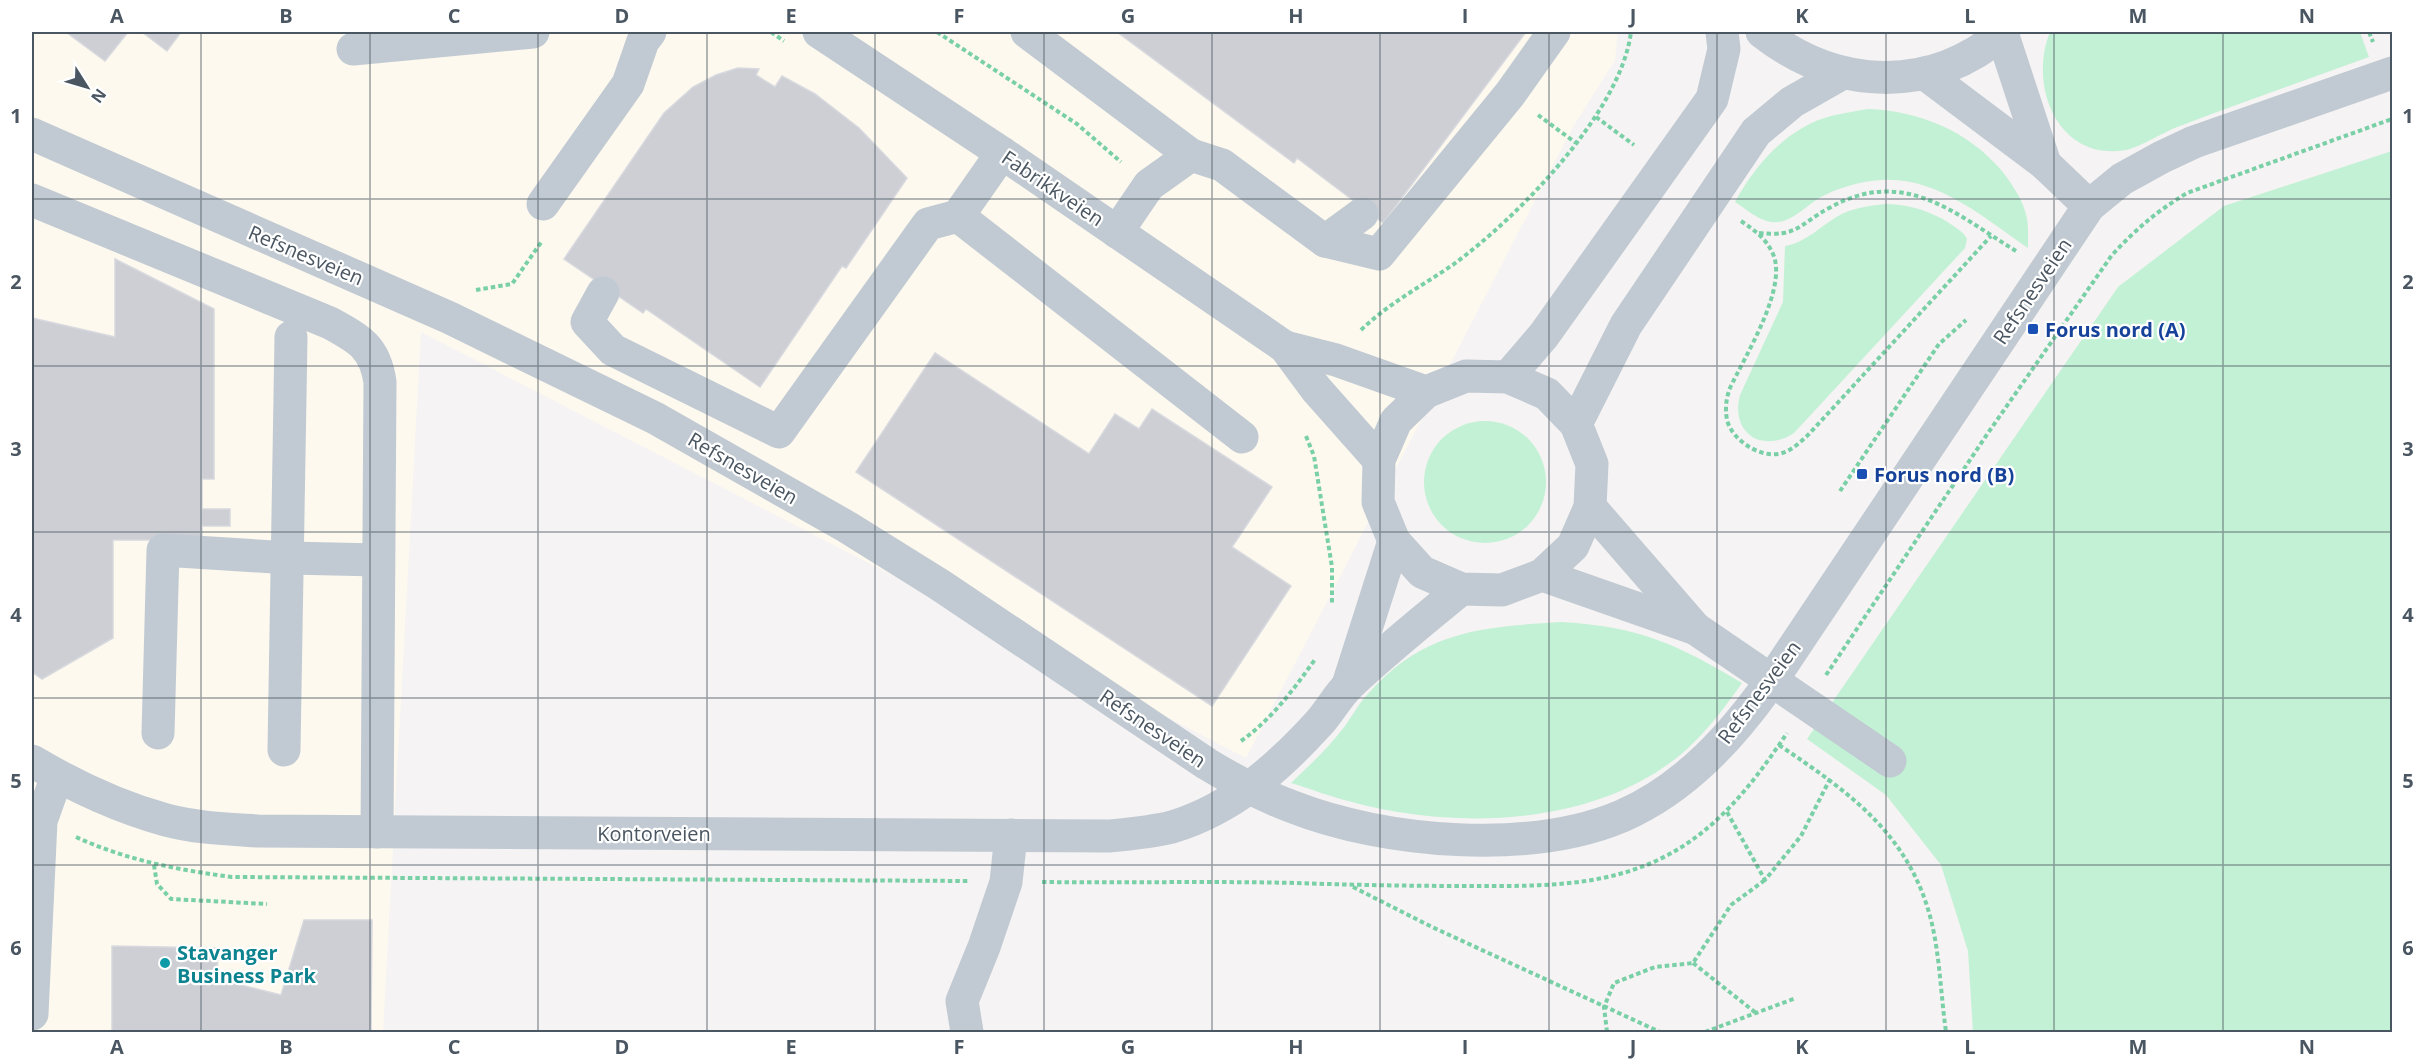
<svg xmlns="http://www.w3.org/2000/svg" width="2424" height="1064" font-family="'Open Sans',sans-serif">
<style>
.commercial{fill:#fdf9ef}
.green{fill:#c3f1d5}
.building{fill:#cdcfd5;stroke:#d7d9de;stroke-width:1.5}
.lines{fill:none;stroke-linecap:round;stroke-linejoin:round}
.path{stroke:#7ad0a6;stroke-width:4;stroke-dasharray:4.5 3;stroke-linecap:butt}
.minor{stroke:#c1cad2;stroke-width:33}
.grid{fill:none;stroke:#4a5661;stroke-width:1.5;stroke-opacity:0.55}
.transit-dot{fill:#1a4fb4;stroke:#fff;stroke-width:2}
.culture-dot{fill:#0f9aa8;stroke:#fff;stroke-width:2}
.labels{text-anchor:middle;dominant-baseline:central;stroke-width:4.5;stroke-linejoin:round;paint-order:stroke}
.street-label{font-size:20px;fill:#4a5661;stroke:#fff}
.transit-label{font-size:20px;font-weight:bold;fill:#164399;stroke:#fff;text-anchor:start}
.culture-label{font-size:20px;font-weight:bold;fill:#0d838f;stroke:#fff;text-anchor:start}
.neatline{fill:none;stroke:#4a5661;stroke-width:2}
.grid-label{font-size:20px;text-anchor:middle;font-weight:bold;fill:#4a5661}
</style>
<rect width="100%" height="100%" fill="#f5f3f3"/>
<!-- commercial -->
<polygon class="commercial" points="32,32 1618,32 1615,60 1573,127 1246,758 421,332 383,1032 32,1032"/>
<!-- green -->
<g class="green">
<path d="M2050,32H2360L2369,57C2306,80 2243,102 2180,126C2165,131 2141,147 2126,150C2058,162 2028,86 2050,32Z"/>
<path d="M1868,109C1920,111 1968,131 2002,171C2011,183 2021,197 2025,211C2029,223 2028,235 2028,248C1984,218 1937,176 1881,180C1861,181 1837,188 1819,198C1805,207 1789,225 1771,222C1758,220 1746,209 1735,202C1755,165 1788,127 1831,116C1843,113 1856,111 1868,109Z"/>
<polygon points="2392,151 2392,1032 1973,1032 1968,951 1941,865 1886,795 1807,739 2118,287 2224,206"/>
<path d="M1885,204C1914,204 1942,215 1964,234L1967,239L1965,248L1794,433C1762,454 1730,433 1740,395L1783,302L1785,246C1805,243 1821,226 1838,216C1852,208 1869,206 1885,204Z"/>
<circle cx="1485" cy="482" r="61"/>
<path d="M1562,622C1640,627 1675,643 1742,683C1725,707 1708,730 1686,750C1600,826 1458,831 1352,802C1331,797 1311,789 1291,783C1310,765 1329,747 1345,726C1352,716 1358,705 1366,696C1423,630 1481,627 1562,622Z"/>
</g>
<!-- building -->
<g class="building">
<polygon points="66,32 128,32 105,61"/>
<polygon points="142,32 181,32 167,51"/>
<polygon points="1117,32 1526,32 1383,223 1297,158 1294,163"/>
<polygon points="738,68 759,69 756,75 775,87 782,76 815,94 859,128 907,178 846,268 842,266 760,387 646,309 643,313 564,259 664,113 693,87 716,75"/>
<polygon points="115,259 214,309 214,479 202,479 202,509 230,509 230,526 202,526 202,540 113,540 113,638 42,679 32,672 32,318 115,337"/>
<polygon points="935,353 1089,454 1115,414 1139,429 1152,409 1272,487 1232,547 1291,586 1212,706 856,472"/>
<polygon points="304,920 372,920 371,1032 112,1032 112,946 218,948 217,979 281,995"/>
</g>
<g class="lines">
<!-- path -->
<g class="path">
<polyline points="771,32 784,41"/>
<polyline points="937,32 1077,124 1121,162"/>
<polyline points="2369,32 2373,42"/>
<polyline points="1538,115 1576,143"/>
<polyline points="1596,117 1634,145"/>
<path d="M1741,221C1754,230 1766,238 1773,254C1788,288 1745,356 1730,388C1726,399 1725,408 1727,420C1732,440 1759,457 1778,454C1791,452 1800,442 1809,434L1991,236"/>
<path d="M1759,233C1798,237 1798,225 1829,208C1904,166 1954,213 2016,251"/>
<polyline points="476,290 512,284 542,241"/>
<path d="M1361,330C1389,303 1422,286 1454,264C1518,217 1621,112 1631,32"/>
<polyline points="1306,436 1314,456 1332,567 1332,605"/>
<polyline points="1840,491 1939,344 1966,320"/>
<path d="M1826,675L1988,433L2112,255C2137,228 2156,212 2187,193L2392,119"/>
<path d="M1241,741C1272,719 1294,689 1316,658"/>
<path d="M1779,745C1850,793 1911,835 1932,924C1940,959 1941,997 1946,1032"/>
<polyline points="1727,812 1765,880 1801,836 1830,779"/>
<path d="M76,837C126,860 178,870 232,877L969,881"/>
<polyline points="154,865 157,884 171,899 267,904"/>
<path d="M1042,882C1127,883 1212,881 1296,883C1354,885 1411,886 1469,886C1533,886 1600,888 1660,859C1716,832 1753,784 1787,733"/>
<polyline points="1353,887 1432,927 1660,1032"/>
<polyline points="1693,963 1756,1013"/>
<polyline points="1607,1032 1604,1007 1614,983 1655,967 1693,963 1731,905 1765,880"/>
<polyline points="1705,1032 1796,998"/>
</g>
<!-- minor -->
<g class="minor">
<polyline points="819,32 1002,153 1285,347 1316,389 1379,460"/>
<polyline points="1027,32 1191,155"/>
<path d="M1762,32C1836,90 1930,95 2004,32"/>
<polyline points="2002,33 2045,164"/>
<polyline points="353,49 533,32"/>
<polyline points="1924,73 2045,164 2089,206"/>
<path d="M32,134L450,318L655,418L847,527L940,585L1207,764C1235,781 1263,796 1293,807C1385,843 1530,855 1622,816C1686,788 1733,735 1772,680L2089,206L2122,179L2162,157L2194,142L2392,73"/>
<path d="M32,200L330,323C359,339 375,347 380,382L377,832"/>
<polyline points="543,204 628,84 643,41 650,32"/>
<polyline points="958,216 1002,153"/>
<polyline points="1117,232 1149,185 1191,155 1222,165 1325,241 1362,214"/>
<polyline points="1325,241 1379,254 1510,94 1554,32"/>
<polyline points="603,293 587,322 613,350 779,432 928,224 958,216 1242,437"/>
<polyline points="1285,347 1336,360 1426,392"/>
<polyline points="1508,377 1544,335 1712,99 1724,49 1722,32"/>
<polyline points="1576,424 1626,325 1756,132 1792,102 1843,73"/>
<polyline points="1590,507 1695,628"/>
<polyline points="1542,575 1573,546 1590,507 1592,464 1576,424 1547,394 1508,377 1466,376 1426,392 1396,421 1379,460 1378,502 1394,541 1422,572 1461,589 1502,590 1542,575 1696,629 1890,761"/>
<polyline points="1348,685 1394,541"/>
<polyline points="158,733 163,550 289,558 378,560"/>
<polyline points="284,750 291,337"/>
<path d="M32,761C74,786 119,807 166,820C196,828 228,829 258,831L1109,836C1130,834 1152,832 1172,827C1232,809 1278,768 1319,723C1330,711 1338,695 1350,684C1385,651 1424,620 1461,589"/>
<polyline points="32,1014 41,821 57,776"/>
<polyline points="967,1032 962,1001 984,947 1006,882 1011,835"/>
</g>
</g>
<!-- grid -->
<path class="grid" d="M201,32V1032M370,32V1032M538,32V1032M707,32V1032M875,32V1032M1044,32V1032M1212,32V1032M1380,32V1032M1549,32V1032M1717,32V1032M1886,32V1032M2054,32V1032M2223,32V1032M32,199H2392M32,366H2392M32,532H2392M32,698H2392M32,865H2392"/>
<!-- markers -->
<g class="transit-dot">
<rect x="2027" y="323" width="12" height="12" rx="3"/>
<rect x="1856" y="468" width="12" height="12" rx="3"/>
</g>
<circle class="culture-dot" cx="165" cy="963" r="6"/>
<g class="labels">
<!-- street labels -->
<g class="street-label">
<text transform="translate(1053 188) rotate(34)">Fabrikkveien</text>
<text transform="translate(306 255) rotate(23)">Refsnesveien</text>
<text transform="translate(2032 291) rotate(-56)">Refsnesveien</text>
<text transform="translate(743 468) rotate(30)">Refsnesveien</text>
<text transform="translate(1759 692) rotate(-53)">Refsnesveien</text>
<text transform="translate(1153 728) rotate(34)">Refsnesveien</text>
<text x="654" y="833">Kontorveien</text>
</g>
<!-- transit labels -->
<g class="transit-label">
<text x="2045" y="329">Forus nord (A)</text>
<text x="1874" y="474">Forus nord (B)</text>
</g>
<!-- culture labels -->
<g class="culture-label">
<text x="177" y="952">Stavanger<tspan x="177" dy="23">Business Park</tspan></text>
</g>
</g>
<!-- border -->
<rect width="2424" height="1064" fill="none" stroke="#ffffff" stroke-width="66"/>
<!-- north arrow -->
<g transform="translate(87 87) rotate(127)" stroke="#ffffff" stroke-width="4.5" paint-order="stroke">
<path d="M0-4.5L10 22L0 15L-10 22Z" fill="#4a5661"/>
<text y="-9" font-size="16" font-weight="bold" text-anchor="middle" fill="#4a5661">N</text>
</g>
<rect x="33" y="33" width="2358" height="998" class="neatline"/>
<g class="grid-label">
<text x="117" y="23">A</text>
<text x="286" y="23">B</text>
<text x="454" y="23">C</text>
<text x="622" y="23">D</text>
<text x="791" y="23">E</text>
<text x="959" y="23">F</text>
<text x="1128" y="23">G</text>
<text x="1296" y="23">H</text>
<text x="1465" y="23">I</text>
<text x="1633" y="23">J</text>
<text x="1802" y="23">K</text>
<text x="1970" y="23">L</text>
<text x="2138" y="23">M</text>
<text x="2307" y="23">N</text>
<text x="16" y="123">1</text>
<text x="2408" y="123">1</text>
<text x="16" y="289">2</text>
<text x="2408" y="289">2</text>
<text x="16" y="456">3</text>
<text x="2408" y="456">3</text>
<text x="16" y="622">4</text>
<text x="2408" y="622">4</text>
<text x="16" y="788">5</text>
<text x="2408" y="788">5</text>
<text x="16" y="955">6</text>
<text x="2408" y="955">6</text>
<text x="117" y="1054">A</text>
<text x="286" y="1054">B</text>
<text x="454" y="1054">C</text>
<text x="622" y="1054">D</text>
<text x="791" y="1054">E</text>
<text x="959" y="1054">F</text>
<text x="1128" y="1054">G</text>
<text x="1296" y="1054">H</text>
<text x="1465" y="1054">I</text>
<text x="1633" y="1054">J</text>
<text x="1802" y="1054">K</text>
<text x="1970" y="1054">L</text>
<text x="2138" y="1054">M</text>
<text x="2307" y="1054">N</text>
</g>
</svg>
